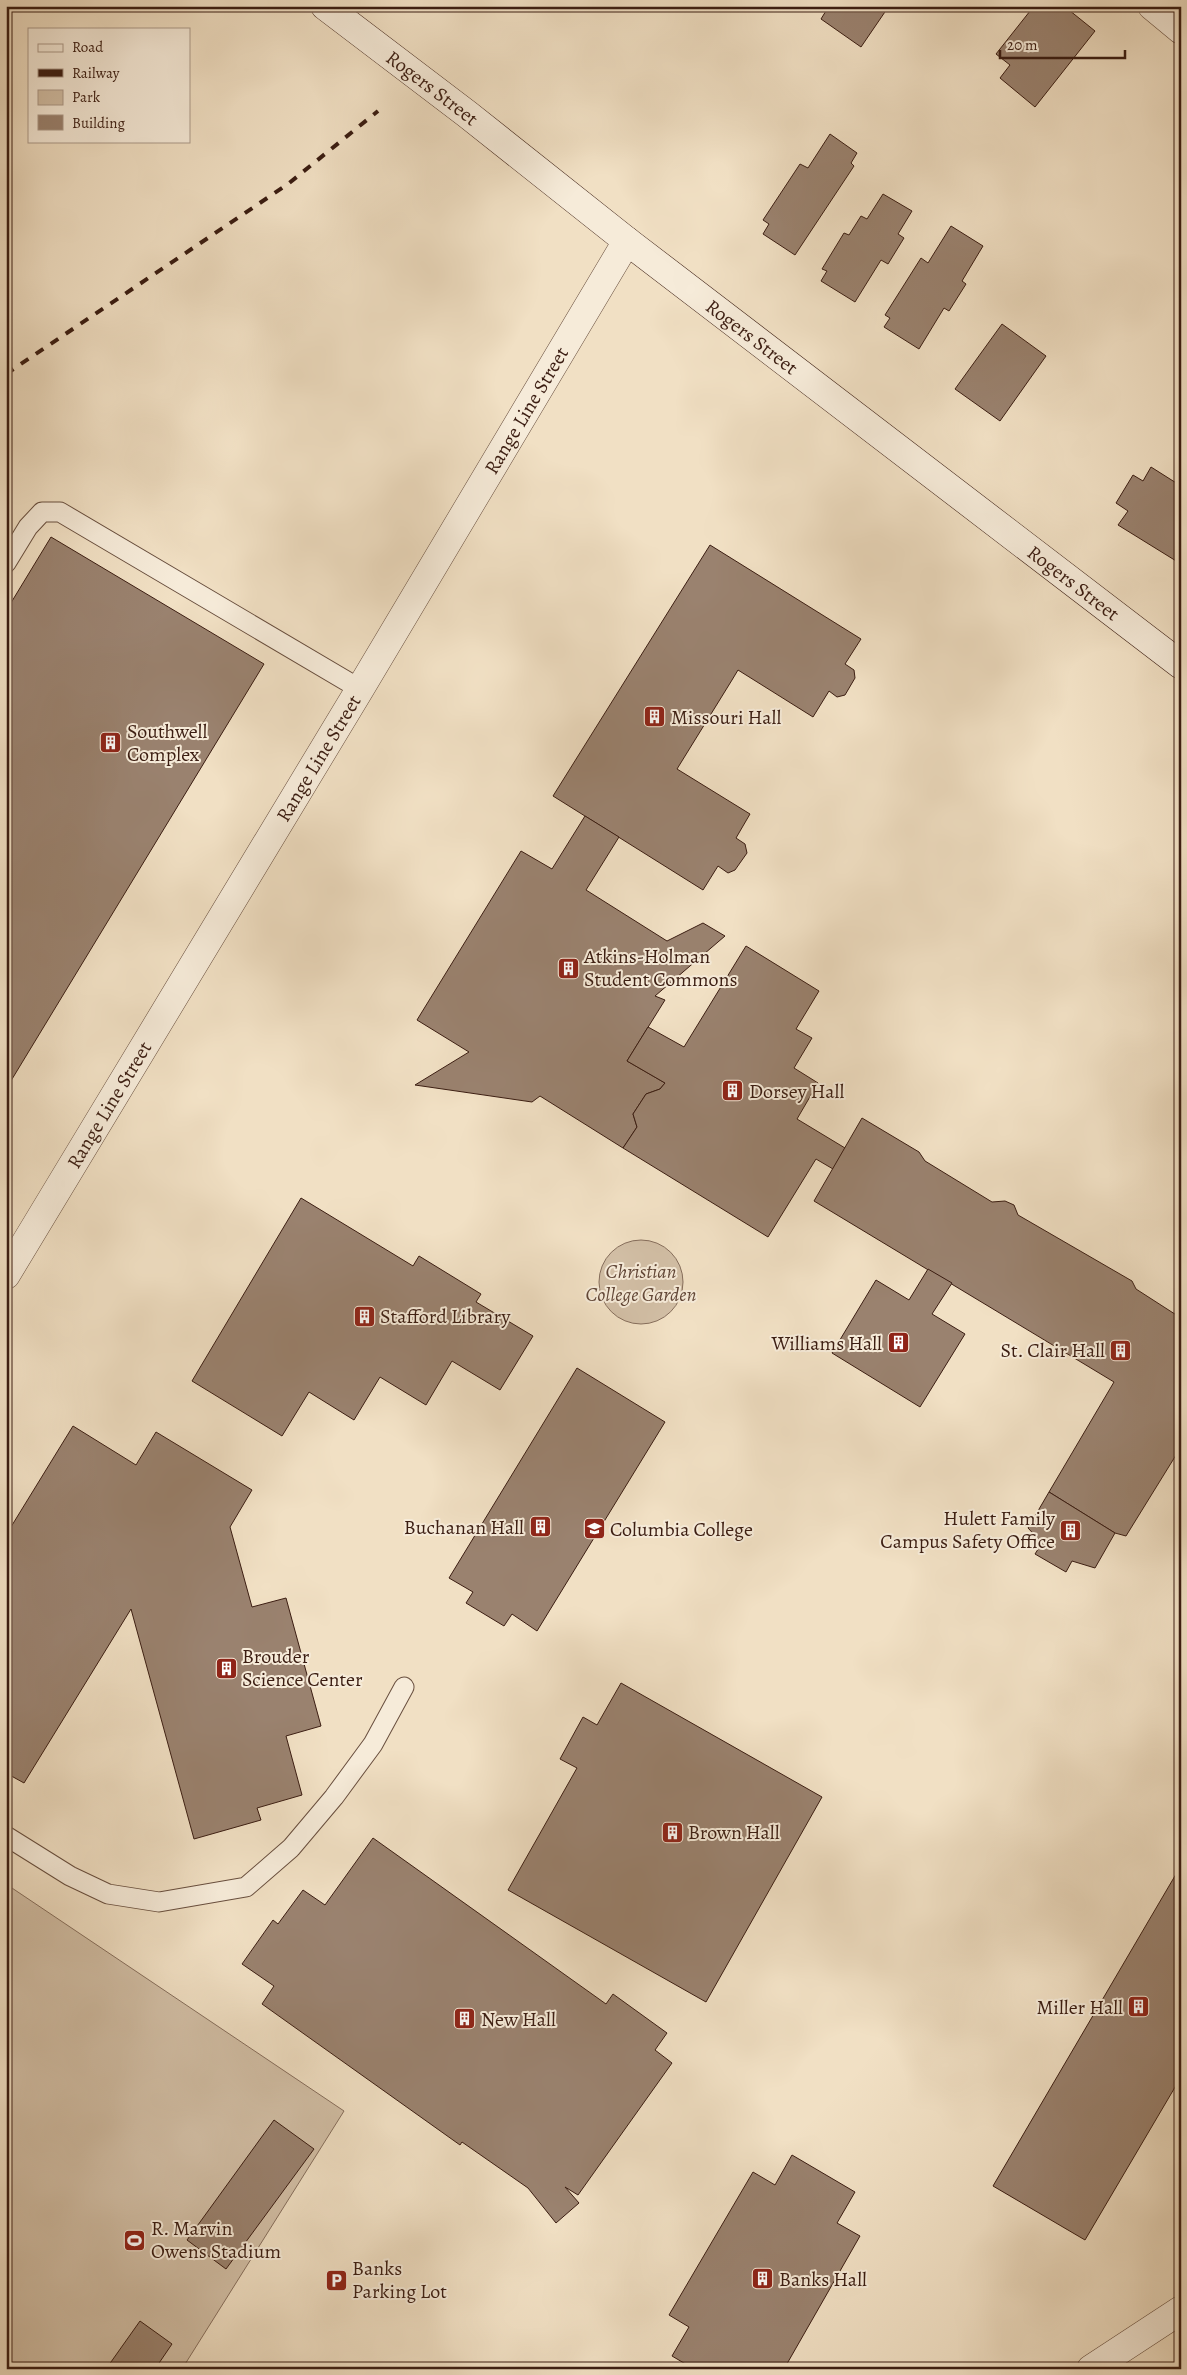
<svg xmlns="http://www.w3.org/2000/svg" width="1187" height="2375" font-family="Alegreya,serif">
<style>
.green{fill:#d2bfa6;stroke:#866e5c}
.building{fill:#9a826f;stroke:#3b1d12}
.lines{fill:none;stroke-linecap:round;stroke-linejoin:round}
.lane-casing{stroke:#684e3e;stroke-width:21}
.street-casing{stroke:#684e3e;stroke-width:29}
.secondary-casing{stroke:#3b1d12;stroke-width:29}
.lane{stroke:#f6ebd9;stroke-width:19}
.street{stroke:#f6ebd9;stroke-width:28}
.secondary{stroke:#f6ebd9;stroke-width:28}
.rail{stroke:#3b1d12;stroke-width:4;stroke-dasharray:9 9;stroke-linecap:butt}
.labels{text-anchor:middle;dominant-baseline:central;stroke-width:4;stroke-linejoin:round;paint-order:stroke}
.street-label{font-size:20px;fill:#3b1d12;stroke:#f6ebd9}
.poi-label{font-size:20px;fill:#3b1d12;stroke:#f6ebd9;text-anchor:start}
.park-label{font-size:20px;font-style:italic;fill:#614637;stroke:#f6ebd9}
</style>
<rect width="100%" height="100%" fill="#f1e0c4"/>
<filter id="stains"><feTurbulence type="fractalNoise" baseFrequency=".004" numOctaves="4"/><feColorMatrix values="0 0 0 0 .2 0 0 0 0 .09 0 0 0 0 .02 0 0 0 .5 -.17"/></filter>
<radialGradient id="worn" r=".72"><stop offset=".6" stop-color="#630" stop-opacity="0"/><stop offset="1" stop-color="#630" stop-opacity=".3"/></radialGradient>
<!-- green -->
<g class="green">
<circle cx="641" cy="1282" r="42"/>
<polygon points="6,1884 344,2111 182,2369 6,2369"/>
</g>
<!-- building -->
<g class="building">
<polygon points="829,6 889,6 861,47 821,19"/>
<polygon points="1034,6 1064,6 1095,31 1035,107 1000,78 1010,65 996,54"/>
<polygon points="830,134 857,153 851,163 854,166 795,255 763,234 769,224 763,220 800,164 808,168"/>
<polygon points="883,194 912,211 898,234 904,238 888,264 881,260 855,302 821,281 827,271 822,269 844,233 849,235 861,216 867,219"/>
<polygon points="951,226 983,246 962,281 966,284 949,311 944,308 919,349 884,327 890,318 885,315 921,258 928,263"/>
<polygon points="1002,324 1046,356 1000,421 955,389"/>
<polygon points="1151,467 1181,486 1181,564 1118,525 1128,511 1116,503 1133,475 1143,481"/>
<polygon points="51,537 264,664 6,1089 6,611"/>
<polygon points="710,545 861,639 845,664 854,670 855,678 845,695 837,697 829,691 813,717 738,670 732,680 677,769 750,814 736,838 745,844 747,853 735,870 728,873 718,866 703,890 553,796"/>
<polygon points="585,816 619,837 586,890 667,941 703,923 725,936 655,996 665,1000 627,1061 665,1083 660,1089 646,1094 633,1114 637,1127 623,1148 540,1096 532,1102 415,1085 469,1052 417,1020 521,851 552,869"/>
<polygon points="746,946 819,991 796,1029 812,1038 794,1068 818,1083 797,1119 845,1148 833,1169 816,1159 768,1237 623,1148 637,1127 633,1114 646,1094 660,1089 665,1083 627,1061 648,1027 684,1047"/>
<polygon points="862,1118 919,1152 925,1161 992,1202 1005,1201 1014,1205 1018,1215 1132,1281 1136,1289 1181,1318 1181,1447 1126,1536 1115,1533 1049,1492 1114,1382 814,1201"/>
<polygon points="301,1198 413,1266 419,1256 481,1294 476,1302 533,1336 500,1390 452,1361 426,1405 380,1377 354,1420 309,1392 282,1436 192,1381"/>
<polygon points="928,1269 952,1283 932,1314 965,1334 920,1407 832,1353 876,1280 909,1300"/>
<polygon points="577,1368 665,1422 537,1631 512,1614 504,1626 466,1603 473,1592 449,1578"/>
<polygon points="73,1426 136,1465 156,1432 252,1490 230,1527 252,1607 286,1598 321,1726 286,1736 302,1795 257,1808 261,1820 194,1839 131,1609 24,1783 6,1773 6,1535"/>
<polygon points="1049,1492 1115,1533 1095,1568 1072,1561 1066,1572 1035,1554 1042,1543 1028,1528"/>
<polygon points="621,1683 822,1797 706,2002 508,1890 577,1768 560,1759 583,1717 597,1725"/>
<polygon points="373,1838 606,2004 613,1994 667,2033 655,2050 672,2063 578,2195 565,2187 579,2203 556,2223 528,2188 462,2142 460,2145 262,2004 274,1986 242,1964 273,1920 278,1924 303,1890 325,1905"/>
<polygon points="1179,1869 1181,1870 1181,2077 1085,2240 993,2186"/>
<polygon points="274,2120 314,2149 226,2269 187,2240"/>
<polygon points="792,2155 855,2192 837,2223 860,2236 784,2369 759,2369 753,2365 751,2369 694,2369 672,2356 689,2327 669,2315 753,2172 775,2185"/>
<polygon points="140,2321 172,2344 155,2369 106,2369"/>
</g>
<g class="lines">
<defs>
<g id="lane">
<polyline points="6,563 28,527 42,512 60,512 360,689"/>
<polyline points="6,1836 70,1876 108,1894 159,1902 246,1887 291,1848 334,1797 373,1744 404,1687"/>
</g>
<g id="street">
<polyline points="1152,6 1181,30"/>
<path id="s1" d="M6,1275L360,689L627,241"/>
<polyline points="1091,2369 1181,2310"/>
</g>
<g id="secondary">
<path id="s2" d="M325,6L467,114L627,241L1181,665"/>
</g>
</defs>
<!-- lane casing -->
<use href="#lane" class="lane-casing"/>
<!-- street casing -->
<use href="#street" class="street-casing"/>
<!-- secondary casing -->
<use href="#secondary" class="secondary-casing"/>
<!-- lane -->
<use href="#lane" class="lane"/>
<!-- street -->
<use href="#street" class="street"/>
<!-- secondary -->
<use href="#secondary" class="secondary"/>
<!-- rail -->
<polyline class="rail" points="6,374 288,184 378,111"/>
</g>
<!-- icons -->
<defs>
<symbol id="building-square" viewBox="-11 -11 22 22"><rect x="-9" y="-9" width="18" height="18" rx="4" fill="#8f2418" stroke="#f6ebd9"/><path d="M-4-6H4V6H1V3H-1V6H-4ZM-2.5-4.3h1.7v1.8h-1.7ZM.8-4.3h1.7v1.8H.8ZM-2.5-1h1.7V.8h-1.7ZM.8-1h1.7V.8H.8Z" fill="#fff"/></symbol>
<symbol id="university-square" viewBox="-11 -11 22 22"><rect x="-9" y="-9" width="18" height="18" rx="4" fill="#8f2418" stroke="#f6ebd9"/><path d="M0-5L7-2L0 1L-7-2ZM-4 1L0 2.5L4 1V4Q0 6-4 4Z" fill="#fff"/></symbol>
<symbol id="stadium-square" viewBox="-11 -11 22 22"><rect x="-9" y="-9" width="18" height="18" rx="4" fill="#8f2418" stroke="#f6ebd9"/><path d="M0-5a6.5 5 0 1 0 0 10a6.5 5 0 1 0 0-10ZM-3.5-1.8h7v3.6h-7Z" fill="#fff"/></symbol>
<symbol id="parking-square" viewBox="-11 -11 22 22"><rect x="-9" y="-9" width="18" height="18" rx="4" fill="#8f2418" stroke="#f6ebd9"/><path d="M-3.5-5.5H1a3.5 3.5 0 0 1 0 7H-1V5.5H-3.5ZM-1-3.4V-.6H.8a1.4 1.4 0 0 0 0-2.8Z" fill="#fff"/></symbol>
</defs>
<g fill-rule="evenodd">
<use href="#building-square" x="642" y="704" width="25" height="25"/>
<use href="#building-square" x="98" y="730" width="25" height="25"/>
<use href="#building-square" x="556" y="956" width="25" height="25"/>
<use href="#building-square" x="720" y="1078" width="25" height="25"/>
<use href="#building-square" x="352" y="1304" width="25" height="25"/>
<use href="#building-square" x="886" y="1330" width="25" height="25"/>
<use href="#building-square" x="1108" y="1338" width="25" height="25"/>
<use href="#building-square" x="528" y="1514" width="25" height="25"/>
<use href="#university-square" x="582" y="1516" width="25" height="25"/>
<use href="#building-square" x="1058" y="1518" width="25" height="25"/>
<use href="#building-square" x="214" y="1656" width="25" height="25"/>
<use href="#building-square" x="660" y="1820" width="25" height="25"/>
<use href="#building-square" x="1126" y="1994" width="25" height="25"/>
<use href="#building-square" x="452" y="2006" width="25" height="25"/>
<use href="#stadium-square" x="122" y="2228" width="25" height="25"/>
<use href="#building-square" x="750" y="2266" width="25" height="25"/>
<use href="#parking-square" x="324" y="2268" width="25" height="25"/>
</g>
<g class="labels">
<!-- street labels -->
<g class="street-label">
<text stroke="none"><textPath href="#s2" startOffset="135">Rogers Street</textPath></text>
<text stroke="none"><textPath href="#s2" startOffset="540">Rogers Street</textPath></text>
<text stroke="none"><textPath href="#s1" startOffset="1009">Range Line Street</textPath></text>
<text stroke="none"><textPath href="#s2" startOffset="945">Rogers Street</textPath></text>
<text stroke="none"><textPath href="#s1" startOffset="604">Range Line Street</textPath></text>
<text stroke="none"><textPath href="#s1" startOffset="199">Range Line Street</textPath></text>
</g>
<!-- poi labels -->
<g class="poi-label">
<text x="671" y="717">Missouri Hall</text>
<text x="127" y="731">Southwell<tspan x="127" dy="23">Complex</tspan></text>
<text x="584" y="956">Atkins-Holman<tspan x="584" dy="23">Student Commons</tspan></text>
<text x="749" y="1091">Dorsey Hall</text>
<text x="380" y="1316">Stafford Library</text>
<text x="882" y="1343" text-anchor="end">Williams Hall</text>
<text x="1105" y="1350" text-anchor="end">St. Clair Hall</text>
<text x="1055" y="1518" text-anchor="end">Hulett Family<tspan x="1055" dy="23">Campus Safety Office</tspan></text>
<text x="524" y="1527" text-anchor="end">Buchanan Hall</text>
<text x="610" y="1529">Columbia College</text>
<text x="242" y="1656">Brouder<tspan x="242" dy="23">Science Center</tspan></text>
<text x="688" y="1832">Brown Hall</text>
<text x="1123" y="2007" text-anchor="end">Miller Hall</text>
<text x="481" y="2019">New Hall</text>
<text x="151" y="2228">R. Marvin<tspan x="151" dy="23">Owens Stadium</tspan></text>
<text x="352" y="2268">Banks<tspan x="352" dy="23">Parking Lot</tspan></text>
<text x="779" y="2279">Banks Hall</text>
</g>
<!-- park labels -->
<g class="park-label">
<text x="641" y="1271">Christian<tspan x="641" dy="23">College Garden</tspan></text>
</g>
</g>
<!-- margin -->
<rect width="1187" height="2375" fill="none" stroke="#f1e0c4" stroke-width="25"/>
<rect x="8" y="8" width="1172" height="2360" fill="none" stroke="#3b1d12" stroke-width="2.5"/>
<rect x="12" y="12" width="1162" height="2350" fill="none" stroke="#3b1d12"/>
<!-- legend -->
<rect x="28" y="28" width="162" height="115" fill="#f6ebd9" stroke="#ab9989"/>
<rect x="38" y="44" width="25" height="8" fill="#f6ebd9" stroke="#ab9989"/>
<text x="72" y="52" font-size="15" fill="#3b1d12">Road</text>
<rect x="38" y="69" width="25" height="8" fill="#3b1d12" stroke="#ab9989"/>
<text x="72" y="78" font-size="15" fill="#3b1d12">Railway</text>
<rect x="38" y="90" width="25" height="15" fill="#d2bfa6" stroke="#ab9989"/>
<text x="72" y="102" font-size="15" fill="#3b1d12">Park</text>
<rect x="38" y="115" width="25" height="15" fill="#9a826f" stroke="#ab9989"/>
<text x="72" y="128" font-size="15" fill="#3b1d12">Building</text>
<!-- scale -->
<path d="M1000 50v8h125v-8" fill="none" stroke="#3b1d12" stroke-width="2.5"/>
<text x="1007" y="50" font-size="15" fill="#3b1d12" stroke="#f6ebd9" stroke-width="4" paint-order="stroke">20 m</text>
<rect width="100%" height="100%" filter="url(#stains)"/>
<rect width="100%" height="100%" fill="url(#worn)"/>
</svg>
